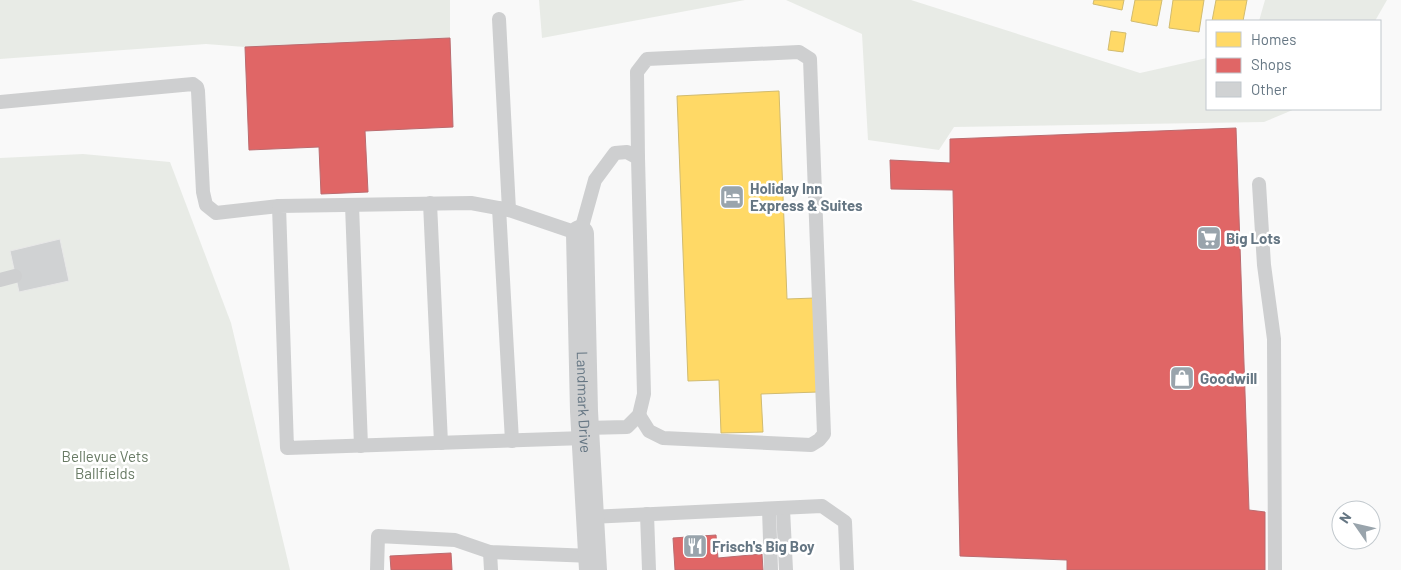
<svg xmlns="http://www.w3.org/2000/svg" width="1401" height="570" font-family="Barlow,sans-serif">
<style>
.green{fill:#e8ebe6}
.homes{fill:#ffd966;stroke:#d1bb6f}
.shops{fill:#e06666;stroke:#bb6b6f}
.building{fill:#d0d2d3;stroke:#e8e8e8}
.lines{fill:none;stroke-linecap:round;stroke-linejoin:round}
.service{stroke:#cecfd0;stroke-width:14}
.minor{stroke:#cecfd0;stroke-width:28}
.labels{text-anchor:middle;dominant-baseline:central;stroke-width:5;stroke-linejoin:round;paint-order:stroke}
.poi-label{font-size:15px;font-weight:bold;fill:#657683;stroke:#fff;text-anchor:start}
.street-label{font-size:15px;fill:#657683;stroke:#fff}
.park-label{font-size:15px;fill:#687a64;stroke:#fff}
</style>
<rect width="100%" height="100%" fill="#f9f9f9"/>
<!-- green -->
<g class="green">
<polygon points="0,0 450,0 450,38 245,47 206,44 0,59"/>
<polygon points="539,0 745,0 542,38"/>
<polygon points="786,0 911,0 1140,73 1207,58 1207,109 1295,109 1264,122 954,127 939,150 868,140 862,34"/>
<polygon points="1265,0 1387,0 1375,21 1259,21"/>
<polygon points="83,154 170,162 231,323 290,570 0,570 0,158"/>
</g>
<!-- homes -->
<g class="homes">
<polygon points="1094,0 1124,0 1122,10 1093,4"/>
<polygon points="1135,0 1162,0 1157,26 1131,21"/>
<polygon points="1173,0 1204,0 1199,32 1169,28"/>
<polygon points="1216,0 1247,0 1243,21 1212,21"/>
<polygon points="1111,31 1126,33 1123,52 1108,50"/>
<polygon points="779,91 787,299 815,298 818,392 761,394 763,432 721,433 719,380 688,381 677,96"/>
</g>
<!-- shops -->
<g class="shops">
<polygon points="450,38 453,127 365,131 368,192 321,194 319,147 249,150 245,47"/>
<polygon points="1236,128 1249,510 1265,512 1265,570 1067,570 1067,560 960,556 953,190 891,189 890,160 950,163 950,139"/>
<polygon points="716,535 718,558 762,554 763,570 675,570 673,538"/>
<polygon points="451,553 452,570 391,570 390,556"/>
</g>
<!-- building -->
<polygon class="building" points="60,239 69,281 19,292 10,251"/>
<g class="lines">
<!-- service -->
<g class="service">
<polyline points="499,19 509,210"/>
<polyline points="0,102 193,84 197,87 198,91 203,192 206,205 216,213 279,206"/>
<polyline points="638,158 637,72 647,59 799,52 810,59 824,434 819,440 811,445 663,438 649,431 639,415"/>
<polyline points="1259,184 1264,265 1274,339 1275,570"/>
<polyline points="430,203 441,443"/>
<polyline points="352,205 361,446"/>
<polyline points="499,208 512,441"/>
<polyline points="0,280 15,276"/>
<polyline points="585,428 627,427 639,415 644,394 638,158 627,152 615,153 595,180 580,234 509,210 471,203 279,206 287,448 585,438"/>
<polyline points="769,509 771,570"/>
<polyline points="783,509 786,570"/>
<polyline points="647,514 649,570"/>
<polyline points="590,517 822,506 845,522 847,570"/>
<polyline points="490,552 491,570"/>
<polyline points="377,570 378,536 455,540 490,552 593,556"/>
</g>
<!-- minor -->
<path class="minor" id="s1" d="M580,234L584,411L593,570"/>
</g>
<!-- icons -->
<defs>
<symbol id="hotel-square" viewBox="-11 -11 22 22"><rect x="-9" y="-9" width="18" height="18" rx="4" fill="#99a4ac" stroke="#fff"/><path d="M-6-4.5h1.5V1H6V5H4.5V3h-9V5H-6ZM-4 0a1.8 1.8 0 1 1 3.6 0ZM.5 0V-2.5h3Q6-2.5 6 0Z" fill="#fff"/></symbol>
<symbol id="supermarket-square" viewBox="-11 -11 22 22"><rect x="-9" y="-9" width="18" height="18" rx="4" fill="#99a4ac" stroke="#fff"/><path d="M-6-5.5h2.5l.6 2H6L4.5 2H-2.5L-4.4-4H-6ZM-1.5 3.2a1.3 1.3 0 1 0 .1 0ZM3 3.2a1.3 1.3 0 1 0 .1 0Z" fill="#fff"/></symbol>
<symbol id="shop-square" viewBox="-11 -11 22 22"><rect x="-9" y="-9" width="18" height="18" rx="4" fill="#99a4ac" stroke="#fff"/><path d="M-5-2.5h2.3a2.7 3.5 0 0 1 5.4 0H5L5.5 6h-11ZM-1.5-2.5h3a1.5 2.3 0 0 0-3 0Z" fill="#fff"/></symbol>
<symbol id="restaurant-square" viewBox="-11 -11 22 22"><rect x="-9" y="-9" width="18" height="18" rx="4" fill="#99a4ac" stroke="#fff"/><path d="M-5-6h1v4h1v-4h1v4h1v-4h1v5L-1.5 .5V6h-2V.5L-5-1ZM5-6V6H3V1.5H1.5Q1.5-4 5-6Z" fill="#fff"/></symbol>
</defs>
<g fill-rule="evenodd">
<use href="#hotel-square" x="718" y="183" width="28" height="28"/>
<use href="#supermarket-square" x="1195" y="224" width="28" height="28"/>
<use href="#shop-square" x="1168" y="364" width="28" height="28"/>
<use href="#restaurant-square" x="681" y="532" width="28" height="28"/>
</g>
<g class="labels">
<!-- poi labels -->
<g class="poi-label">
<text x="750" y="188">Holiday Inn<tspan x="750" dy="17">Express &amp; Suites</tspan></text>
<text x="1226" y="238">Big Lots</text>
<text x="1200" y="378">Goodwill</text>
<text x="712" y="546">Frisch's Big Boy</text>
</g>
<!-- street labels -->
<g class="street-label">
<text stroke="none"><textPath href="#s1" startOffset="168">Landmark Drive</textPath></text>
</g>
<!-- park labels -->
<g class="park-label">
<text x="105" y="456">Bellevue Vets<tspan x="105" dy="17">Ballfields</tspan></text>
</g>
</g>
<!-- legend -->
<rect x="1206" y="20" width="175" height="90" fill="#ffffff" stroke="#c1c8cd"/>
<rect x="1216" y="32" width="25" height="15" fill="#ffd966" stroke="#c1c8cd"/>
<text x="1251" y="45" font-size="15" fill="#657683">Homes</text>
<rect x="1216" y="58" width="25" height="15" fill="#e06666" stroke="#c1c8cd"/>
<text x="1251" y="70" font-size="15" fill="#657683">Shops</text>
<rect x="1216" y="82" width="25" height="15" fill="#d0d2d3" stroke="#c1c8cd"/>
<text x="1251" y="95" font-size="15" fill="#657683">Other</text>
<!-- north arrow -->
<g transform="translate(1356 525) rotate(304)"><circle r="24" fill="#ffffff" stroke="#c1c8cd"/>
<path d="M0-4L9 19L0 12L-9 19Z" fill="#99a4ac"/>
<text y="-8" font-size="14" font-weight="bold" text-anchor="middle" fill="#657683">N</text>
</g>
</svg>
